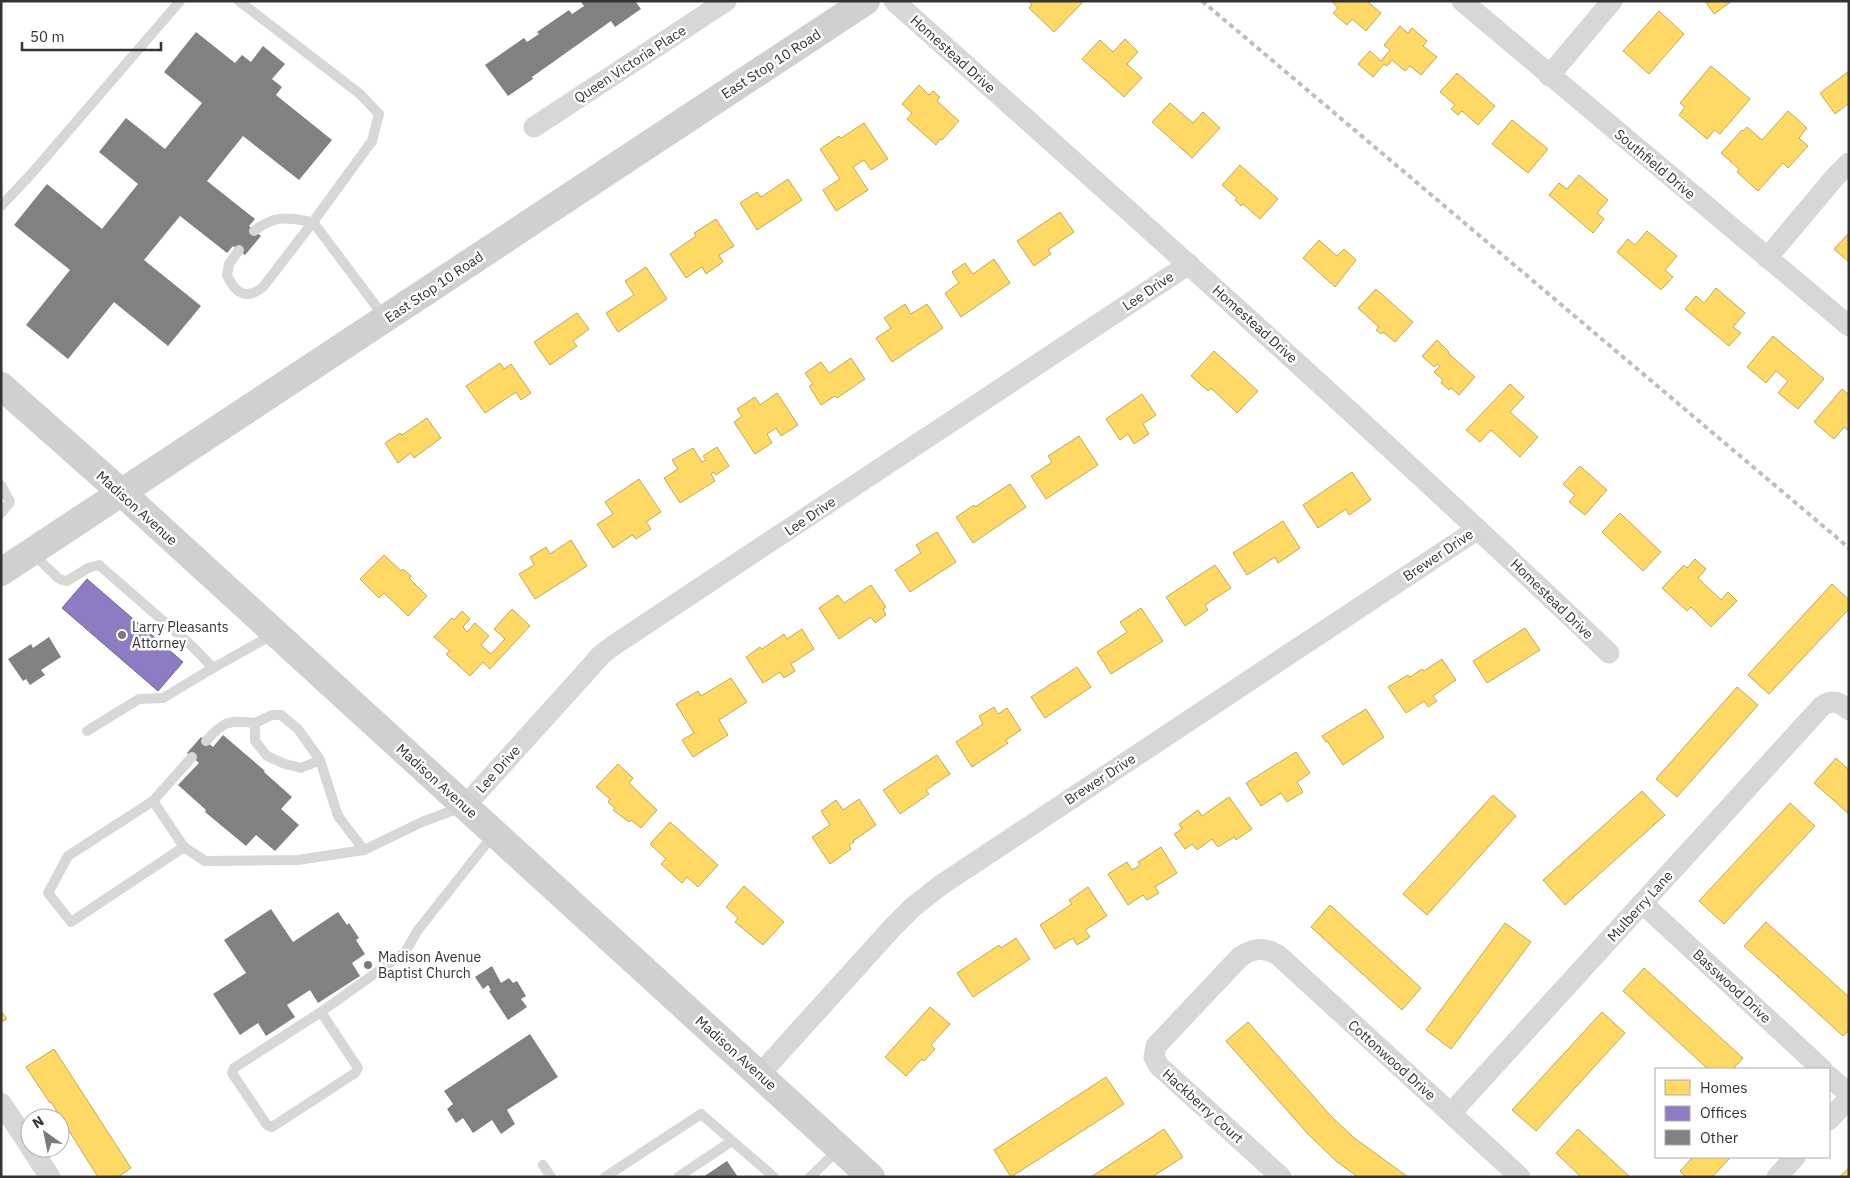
<svg xmlns="http://www.w3.org/2000/svg" width="1850" height="1178" font-family="'IBM Plex Sans',sans-serif">
<style>
.homes{fill:#ffd966;stroke:#c2a757}
.offices{fill:#8e7cc3;stroke:#736698}
.building{fill:#818181}
.lines{fill:none;stroke-linecap:round;stroke-linejoin:round}
.lane{stroke:#d7d7d7;stroke-width:10}
.street{stroke:#d7d7d7;stroke-width:21}
.secondary{stroke:#d0d0d0;stroke-width:28}
.rail{stroke:#bebebe;stroke-width:4;stroke-dasharray:5 4;stroke-linecap:butt}
.poi-dot{fill:#7a7a7a;stroke:#fff;stroke-width:2}
.labels{text-anchor:middle;dominant-baseline:central;stroke-width:5;stroke-linejoin:round;paint-order:stroke}
.street-label{font-size:14px;fill:#333;stroke:#fff}
.poi-label{font-size:14px;fill:#333;stroke:#fff;text-anchor:start}
</style>
<rect width="100%" height="100%" fill="#fff"/>
<!-- homes -->
<g class="homes">
<polygon points="1029,1 1080,1 1082,3 1054,32 1029,8 1032,5"/>
<polygon points="1333,1 1367,1 1381,13 1366,31 1352,19 1347,25 1333,13 1338,8 1332,2"/>
<polygon points="1705,1 1732,1 1714,14"/>
<polygon points="1659,11 1684,34 1649,74 1623,51"/>
<polygon points="1400,26 1408,33 1412,28 1427,41 1423,46 1437,57 1421,75 1410,66 1405,71 1392,60 1387,66 1384,64 1373,77 1358,64 1370,51 1381,61 1390,50 1384,45"/>
<polygon points="1125,39 1138,52 1127,64 1142,78 1124,97 1082,59 1100,40 1113,52"/>
<polygon points="1711,66 1750,99 1720,134 1715,130 1707,139 1679,115 1685,107 1680,103"/>
<polygon points="1849,71 1849,103 1835,114 1820,93"/>
<polygon points="1457,73 1495,106 1478,125 1462,111 1458,115 1451,109 1455,105 1440,92"/>
<polygon points="919,85 929,95 933,91 940,97 937,101 959,121 942,140 940,139 936,145 907,119 912,113 902,104"/>
<polygon points="1170,103 1193,123 1203,112 1220,128 1192,158 1152,122"/>
<polygon points="1788,111 1807,128 1799,138 1808,146 1788,168 1783,163 1758,191 1737,172 1739,169 1721,153 1742,130 1743,131 1747,127 1762,140"/>
<polygon points="1512,120 1548,149 1528,173 1492,144"/>
<polygon points="864,123 888,159 871,170 864,160 853,167 868,190 836,211 823,190 840,179 820,149 839,136 841,138"/>
<polygon points="1240,165 1278,199 1260,219 1243,204 1241,206 1235,200 1237,198 1222,185"/>
<polygon points="1579,175 1608,200 1597,213 1604,219 1593,233 1549,195 1559,183 1567,189"/>
<polygon points="788,179 802,200 757,230 740,203 757,192 761,197"/>
<polygon points="1060,212 1074,232 1048,250 1051,254 1034,266 1017,241"/>
<polygon points="716,219 734,246 719,255 723,262 706,274 702,267 686,278 670,254 696,236 694,233"/>
<polygon points="1647,231 1677,256 1665,270 1673,277 1661,290 1617,252 1628,239 1635,245"/>
<polygon points="1849,233 1849,262 1834,249"/>
<polygon points="1319,240 1337,256 1344,249 1356,260 1335,287 1303,258"/>
<polygon points="994,259 1010,283 961,317 945,293 959,283 952,272 965,263 973,274"/>
<polygon points="646,267 667,299 618,332 606,313 634,295 625,281"/>
<polygon points="1716,288 1745,313 1733,327 1741,333 1729,346 1685,309 1696,296 1704,303"/>
<polygon points="1376,289 1413,322 1395,342 1383,332 1381,334 1376,330 1379,327 1358,308"/>
<polygon points="905,304 911,314 927,304 943,328 892,362 876,338 891,328 884,318"/>
<polygon points="577,313 589,329 573,341 577,346 550,365 534,342"/>
<polygon points="1773,336 1824,379 1798,409 1778,393 1788,381 1776,371 1766,383 1747,367"/>
<polygon points="1437,340 1449,352 1448,353 1475,377 1459,395 1451,388 1449,390 1441,383 1443,380 1434,372 1440,366 1437,364 1434,367 1422,356"/>
<polygon points="1214,351 1258,391 1237,413 1211,388 1208,391 1191,376"/>
<polygon points="851,358 865,379 837,398 835,396 821,405 809,386 813,384 805,373 821,362 829,373"/>
<polygon points="500,363 504,369 511,364 531,393 521,400 516,392 485,413 466,386"/>
<polygon points="1510,384 1524,397 1510,412 1538,437 1520,457 1491,430 1480,442 1466,430"/>
<polygon points="1842,389 1849,395 1849,431 1844,427 1834,439 1814,422"/>
<polygon points="777,393 798,425 781,436 776,428 767,434 772,443 755,454 734,422 742,416 737,409 755,397 760,405"/>
<polygon points="1142,394 1156,415 1143,424 1149,434 1134,444 1128,434 1120,440 1106,419"/>
<polygon points="427,418 441,438 414,458 411,453 398,463 385,443 400,433 402,435"/>
<polygon points="1079,436 1098,465 1046,499 1031,476 1052,462 1048,456"/>
<polygon points="717,447 729,466 716,475 714,472 711,474 715,481 680,503 664,478 678,469 672,460 693,448 702,462 706,460 703,456"/>
<polygon points="1580,466 1607,490 1585,515 1569,502 1575,495 1563,484"/>
<polygon points="1352,472 1371,500 1349,515 1346,509 1318,528 1303,505"/>
<polygon points="639,479 661,512 646,522 651,529 636,539 632,535 613,548 597,524 613,514 605,502"/>
<polygon points="1010,484 1026,507 973,543 956,517 974,505 975,507"/>
<polygon points="1620,513 1661,552 1643,571 1602,532"/>
<polygon points="1283,521 1300,548 1278,563 1275,557 1247,575 1233,553"/>
<polygon points="937,532 956,562 910,592 895,570 921,553 916,545"/>
<polygon points="571,540 587,566 535,599 519,574 534,565 530,557 546,547 550,554"/>
<polygon points="384,555 401,571 403,569 411,576 409,578 427,596 408,616 384,593 379,598 360,579"/>
<polygon points="1695,559 1706,569 1698,578 1721,600 1728,592 1737,601 1711,627 1691,607 1687,611 1662,588 1684,565 1687,568"/>
<polygon points="1215,565 1231,588 1205,605 1208,610 1185,626 1166,597"/>
<polygon points="1832,584 1849,600 1849,609 1769,694 1748,675"/>
<polygon points="871,585 886,607 883,609 886,615 875,623 871,617 839,639 819,608 838,595 844,603"/>
<polygon points="1141,608 1163,641 1111,674 1097,652 1127,632 1120,622"/>
<polygon points="512,609 530,626 490,669 483,662 470,676 446,654 450,651 434,637 452,618 454,620 462,611 470,619 463,627 467,632 475,623 489,636 481,645 491,654 505,639 494,629"/>
<polygon points="1525,628 1540,650 1487,683 1473,661"/>
<polygon points="802,629 814,649 791,664 795,671 784,678 780,672 763,683 746,657 760,647 762,649 784,634 787,639"/>
<polygon points="1442,659 1456,680 1433,696 1437,701 1428,707 1424,701 1406,713 1388,687 1408,675 1410,677 1422,669 1424,671"/>
<polygon points="1077,667 1091,687 1045,718 1031,697"/>
<polygon points="731,678 747,702 719,720 728,735 693,757 682,740 694,733 676,704 698,691 701,696"/>
<polygon points="1737,687 1758,705 1677,797 1656,779"/>
<polygon points="994,707 998,714 1007,708 1021,730 1006,740 1008,743 972,767 956,742 983,724 979,716"/>
<polygon points="1366,709 1384,737 1343,765 1327,741 1326,742 1322,736"/>
<polygon points="1296,752 1310,773 1297,782 1303,792 1287,802 1281,793 1261,806 1246,783"/>
<polygon points="937,755 950,774 926,790 929,794 900,814 883,790"/>
<polygon points="1836,758 1849,770 1849,814 1814,783"/>
<polygon points="618,764 633,778 629,783 657,810 641,828 631,820 629,822 613,810 615,808 608,802 610,799 596,787"/>
<polygon points="1642,791 1665,815 1565,905 1543,880"/>
<polygon points="1493,795 1516,816 1427,915 1403,894"/>
<polygon points="1229,797 1252,829 1236,840 1234,837 1218,847 1212,839 1197,850 1192,844 1185,849 1174,834 1182,829 1179,824 1198,810 1202,816"/>
<polygon points="859,799 876,825 853,841 854,842 849,845 851,849 830,864 812,837 830,825 821,811 836,800 843,810"/>
<polygon points="1790,803 1815,826 1724,924 1699,901"/>
<polygon points="670,822 718,865 698,887 687,877 682,883 661,864 666,859 650,844"/>
<polygon points="1161,847 1177,873 1155,887 1159,893 1147,900 1143,895 1128,905 1108,874 1127,862 1132,870 1140,865 1138,862"/>
<polygon points="744,886 784,922 763,945 735,922 738,918 726,907"/>
<polygon points="1088,887 1107,916 1085,930 1090,937 1077,945 1073,938 1055,949 1040,925 1072,904 1069,900"/>
<polygon points="1330,905 1421,988 1402,1010 1311,927"/>
<polygon points="1766,922 1849,997 1849,1030 1843,1036 1744,946"/>
<polygon points="1505,923 1531,942 1451,1049 1426,1030"/>
<polygon points="1016,938 1030,959 973,997 957,973 999,945 1001,948"/>
<polygon points="1644,968 1743,1058 1733,1069 1708,1069 1623,991"/>
<polygon points="930,1007 950,1024 931,1045 935,1049 924,1061 922,1059 906,1076 885,1057"/>
<polygon points="1,1011 7,1019 1,1022"/>
<polygon points="1602,1012 1625,1033 1536,1131 1512,1110"/>
<polygon points="1248,1022 1330,1115 1353,1137 1408,1177 1358,1177 1336,1161 1308,1134 1226,1041"/>
<polygon points="54,1049 131,1168 118,1177 98,1177 51,1102 50,1103 26,1067"/>
<polygon points="1106,1077 1124,1104 1011,1177 994,1150"/>
<polygon points="1164,1129 1183,1157 1152,1177 1091,1177"/>
<polygon points="1578,1129 1630,1177 1581,1177 1556,1153"/>
<polygon points="1693,1157 1731,1157 1712,1177 1686,1177 1680,1171"/>
<polygon points="1849,1168 1849,1177 1839,1177"/>
</g>
<!-- offices -->
<polygon class="offices" points="87,579 183,662 158,691 62,608"/>
<!-- building -->
<g class="building">
<polygon points="582,1 635,1 641,9 615,27 611,21 532,77 533,79 508,96 485,65 524,38 527,42 539,34 537,32 569,10 572,14 584,6 581,2"/>
<polygon points="196,32 235,63 242,55 251,62 263,46 285,64 272,79 282,87 276,95 332,140 299,180 243,136 207,181 255,219 249,226 261,236 245,255 233,246 227,253 180,216 144,260 201,306 168,346 114,302 68,359 26,325 70,270 14,225 47,184 102,229 138,184 99,152 126,118 165,149 202,103 164,72"/>
<polygon points="49,637 61,657 41,670 45,675 30,685 26,679 23,681 8,659 31,644 33,648"/>
<polygon points="223,735 265,771 264,772 292,797 281,809 299,825 275,851 256,835 246,846 205,812 206,810 178,785 199,763 187,753 201,737 213,747"/>
<polygon points="271,909 293,942 338,912 347,925 349,923 359,938 356,940 365,954 352,963 360,976 318,1003 310,990 287,1005 295,1017 266,1036 258,1023 240,1035 213,994 246,973 224,940"/>
<polygon points="492,966 501,983 509,978 513,983 517,981 526,996 521,999 527,1007 508,1020 489,991 491,990 488,985 483,989 475,977"/>
<polygon points="530,1034 558,1077 507,1110 515,1124 501,1134 492,1120 473,1133 463,1118 456,1123 447,1109 453,1104 444,1091"/>
<polygon points="727,1161 738,1177 703,1177"/>
</g>
<g class="lines">
<!-- lane -->
<g class="lane">
<polyline points="239,1 360,94 379,114 372,141 313,222 385,318"/>
<polyline points="1,206 33,172 180,1"/>
<path d="M239,250L229,264L227,275C235,293 246,301 263,287L313,222C287,218 276,214 254,231"/>
<polyline points="1,485 10,502 1,513"/>
<polyline points="32,553 59,579 67,581 88,568 99,565 193,647 213,668 274,634"/>
<polyline points="87,731 139,699 163,698 213,668"/>
<path d="M206,741C224,721 228,720 255,723"/>
<polyline points="320,760 301,768 285,764 267,756 255,741 255,723 272,715 281,715 298,729 320,760 338,816 364,850"/>
<polyline points="153,801 192,757"/>
<polyline points="184,847 153,801 68,856 48,893 71,922 184,847 205,861 298,860 364,850 422,822 462,807"/>
<polyline points="321,1012 358,1068 355,1073 272,1127 267,1125 232,1073 234,1068 321,1012 405,952 418,930 494,834"/>
<polyline points="543,1165 551,1177"/>
<polyline points="605,1177 701,1114 774,1177"/>
<polyline points="678,1177 732,1141"/>
<polyline points="810,1177 838,1150"/>
</g>
<!-- street -->
<g class="street">
<path d="M894,1C1135,216 1375,430 1609,653"/>
<polyline points="1462,1 1849,326"/>
<polyline points="1549,76 1612,1"/>
<polyline points="534,127 726,1"/>
<polyline points="1767,258 1835,177 1849,163"/>
<polyline points="465,806 586,672 601,655 614,645 1189,264"/>
<polyline points="1642,903 1822,1069"/>
<polyline points="760,1074 893,927 913,907 941,885 1478,529"/>
<polyline points="1829,1076 1849,1094"/>
<polyline points="1,1103 30,1146"/>
<path d="M1451,1113L1822,706C1833,699 1840,702 1849,710"/>
<polyline points="1829,1120 1849,1098"/>
<polyline points="31,1148 50,1177"/>
<path d="M1281,1177L1159,1066L1154,1057L1156,1046L1240,957C1253,948 1264,947 1278,955L1520,1177"/>
<polyline points="1777,1177 1795,1157"/>
</g>
<!-- secondary -->
<g class="secondary">
<polyline points="1,386 122,493 871,1177"/>
<polyline points="1,572 866,1"/>
</g>
<!-- rail -->
<polyline class="rail" points="1202,1 1849,548"/>
</g>
<!-- markers -->
<g class="poi-dot">
<circle cx="122" cy="635" r="5"/>
<circle cx="368" cy="965" r="5"/>
</g>
<g class="labels">
<!-- street labels -->
<g class="street-label">
<text transform="translate(953 54) rotate(42)">Homestead Drive</text>
<text transform="translate(630 64) rotate(-33)">Queen Victoria Place</text>
<text transform="translate(771 64) rotate(-33)">East Stop 10 Road</text>
<text transform="translate(1655 164) rotate(40)">Southfield Drive</text>
<text transform="translate(434 287) rotate(-34)">East Stop 10 Road</text>
<text transform="translate(1148 291) rotate(-34)">Lee Drive</text>
<text transform="translate(1255 324) rotate(42)">Homestead Drive</text>
<text transform="translate(137 508) rotate(42)">Madison Avenue</text>
<text transform="translate(810 516) rotate(-34)">Lee Drive</text>
<text transform="translate(1438 555) rotate(-34)">Brewer Drive</text>
<text transform="translate(1552 599) rotate(44)">Homestead Drive</text>
<text transform="translate(498 769) rotate(-48)">Lee Drive</text>
<text transform="translate(1100 779) rotate(-33)">Brewer Drive</text>
<text transform="translate(437 781) rotate(42)">Madison Avenue</text>
<text transform="translate(1640 906) rotate(-48)">Mulberry Lane</text>
<text transform="translate(1732 986) rotate(43)">Basswood Drive</text>
<text transform="translate(736 1053) rotate(42)">Madison Avenue</text>
<text transform="translate(1392 1060) rotate(42)">Cottonwood Drive</text>
<text transform="translate(1203 1106) rotate(42)">Hackberry Court</text>
</g>
<!-- poi labels -->
<g class="poi-label">
<text x="132" y="627">Larry Pleasants<tspan x="132" dy="16">Attorney</tspan></text>
<text x="378" y="957">Madison Avenue<tspan x="378" dy="16">Baptist Church</tspan></text>
</g>
</g>
<!-- border -->
<rect width="1850" height="1178" fill="none" stroke="#333333" stroke-width="5"/>
<!-- legend -->
<rect x="1655" y="1068" width="175" height="90" fill="#ffffff" stroke="#adadad"/>
<rect x="1665" y="1080" width="25" height="15" fill="#ffd966" stroke="#adadad"/>
<text x="1700" y="1093" font-size="15" fill="#333333">Homes</text>
<rect x="1665" y="1106" width="25" height="15" fill="#8e7cc3" stroke="#adadad"/>
<text x="1700" y="1118" font-size="15" fill="#333333">Offices</text>
<rect x="1665" y="1130" width="25" height="15" fill="#818181" stroke="#adadad"/>
<text x="1700" y="1143" font-size="15" fill="#333333">Other</text>
<!-- north arrow -->
<g transform="translate(45 1133) rotate(327)"><circle r="24" fill="#ffffff" stroke="#adadad"/>
<path d="M0-4L9 19L0 12L-9 19Z" fill="#7a7a7a"/>
<text y="-8" font-size="14" font-weight="bold" text-anchor="middle" fill="#333333">N</text>
</g>
<!-- scale -->
<path d="M22 42v8h139v-8" fill="none" stroke="#333333" stroke-width="2.5"/>
<text x="30" y="42" font-size="15" fill="#333333" stroke="#ffffff" stroke-width="4" paint-order="stroke">50 m</text>
</svg>
